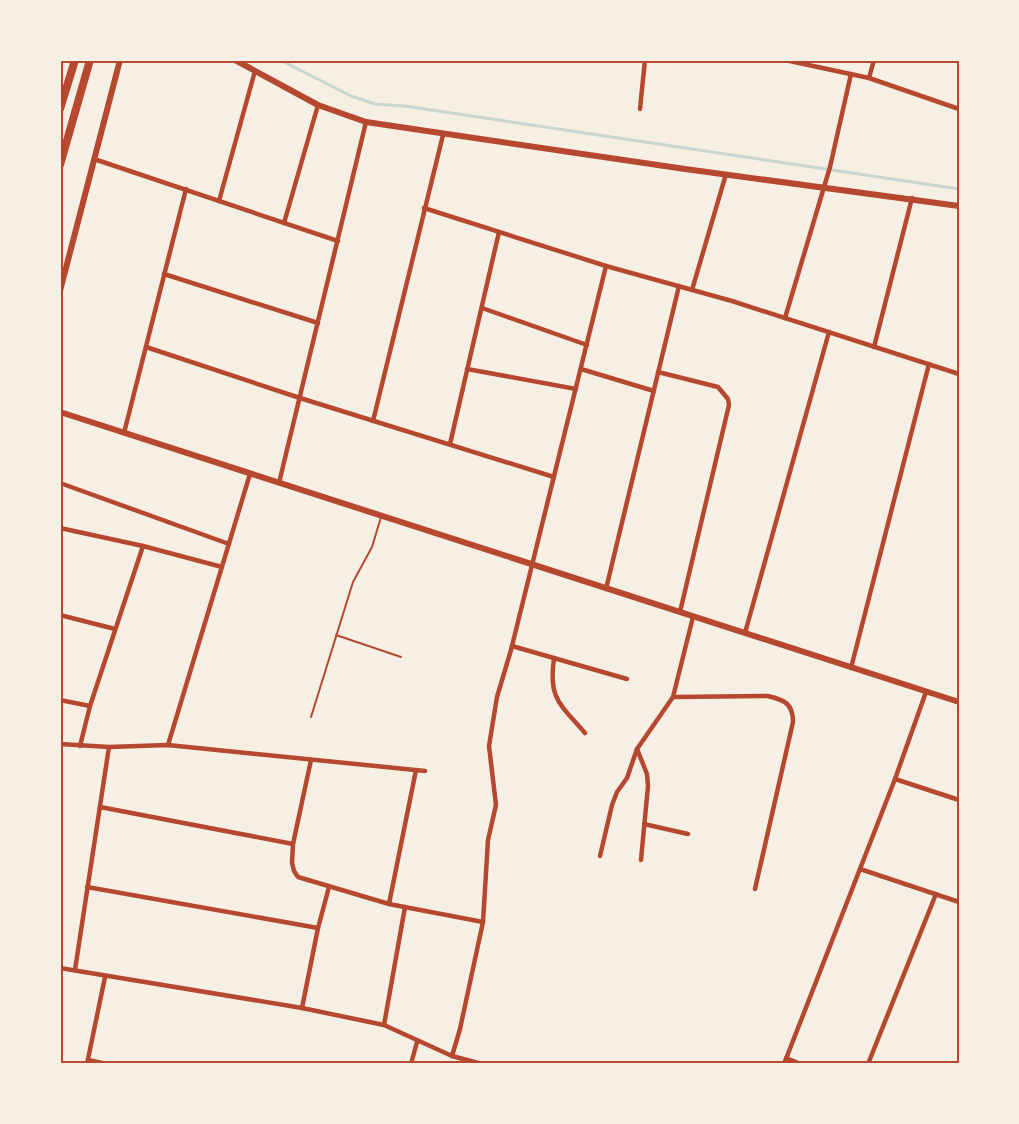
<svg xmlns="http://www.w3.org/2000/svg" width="1019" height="1124" font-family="'Alegreya Sans',sans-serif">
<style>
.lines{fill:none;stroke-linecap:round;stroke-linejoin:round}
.stream{stroke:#c9d6d2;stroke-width:3}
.service{stroke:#b5482f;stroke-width:2}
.minor{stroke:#b5482f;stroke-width:4.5}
.tertiary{stroke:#b5482f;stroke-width:6}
.primary{stroke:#b5482f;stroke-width:8}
.neatline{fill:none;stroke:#b5482f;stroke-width:2}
</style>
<rect width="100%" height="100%" fill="#f6efe4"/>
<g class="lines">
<!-- stream -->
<polyline class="stream" points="280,60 351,96 375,104 405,106 959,189"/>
<!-- service -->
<g class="service">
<polyline points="336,635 401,657"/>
<polyline points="311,717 353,582 372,547 381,517"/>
</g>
<!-- minor -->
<g class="minor">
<polyline points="785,60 869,78 959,109"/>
<polyline points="869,78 874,60"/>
<polyline points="640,109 645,60"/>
<polyline points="94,159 338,241"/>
<polyline points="219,201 255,71"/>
<polyline points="424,208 606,266 732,301 959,374"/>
<polyline points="284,223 318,105"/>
<polyline points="164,274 318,323"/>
<polyline points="692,290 726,174"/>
<polyline points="482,308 587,345"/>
<polyline points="785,318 830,167 851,74"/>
<polyline points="146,347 300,398 554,477"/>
<polyline points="874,347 912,198"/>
<polyline points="467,369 576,389"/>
<polyline points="581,369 654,391"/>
<polyline points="658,372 718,387 728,399 729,405 680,612"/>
<polyline points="373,421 443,135"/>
<polyline points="124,433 186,189"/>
<polyline points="450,444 499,232"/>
<polyline points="60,483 229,544"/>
<polyline points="279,483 366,122"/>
<polyline points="60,528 143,546 222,567"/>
<polyline points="606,589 679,286"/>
<polyline points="60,615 115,629"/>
<polyline points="745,633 829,332"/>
<polyline points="512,646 627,679"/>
<path d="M554,658C548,699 560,704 585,733"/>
<polyline points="851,668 929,364"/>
<path d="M673,697L768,696C785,700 793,704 793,722L755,889"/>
<polyline points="60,700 90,706"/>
<polyline points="60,744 109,747 168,745 425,771"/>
<polyline points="168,745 250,474"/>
<polyline points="80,746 90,706 143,546"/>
<polyline points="637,749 647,774 648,786 641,860"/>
<polyline points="311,760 293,844 292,863 294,871 298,877 389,904 483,922"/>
<polyline points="895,779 959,800"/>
<polyline points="100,807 293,844"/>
<polyline points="644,824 688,834"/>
<polyline points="600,856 612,805 617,792 627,778 637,749 673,697 693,617"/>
<polyline points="860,869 959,902"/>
<polyline points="87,887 318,928"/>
<polyline points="389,904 416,770"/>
<polyline points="60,968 302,1008 384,1025 452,1056 482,1064"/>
<polyline points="75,970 109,747"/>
<polyline points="302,1008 318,928 329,887"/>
<polyline points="384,1025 405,907"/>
<polyline points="452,1056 460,1029 483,922 488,840 496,805 489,746 497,697 511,650 606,266"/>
<polyline points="786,1058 801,1064"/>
<polyline points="88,1060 107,1064"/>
<polyline points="87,1064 105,977"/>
<polyline points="411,1064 417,1042"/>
<polyline points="784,1064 895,779 926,692"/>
<polyline points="868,1064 936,894"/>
<polyline points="958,1064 959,1063"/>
</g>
<!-- tertiary -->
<g class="tertiary">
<polyline points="235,60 318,105 366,122 685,169 959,206"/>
<polyline points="60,291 120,60"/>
<polyline points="60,412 959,702"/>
</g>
<!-- primary -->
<g class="primary">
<polyline points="60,109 75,60"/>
<polyline points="60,165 90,60"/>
</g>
</g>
<!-- border -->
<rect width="1019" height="1124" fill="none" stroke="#f6efe4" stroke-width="123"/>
<rect x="62" y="62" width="896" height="1000" class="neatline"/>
</svg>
